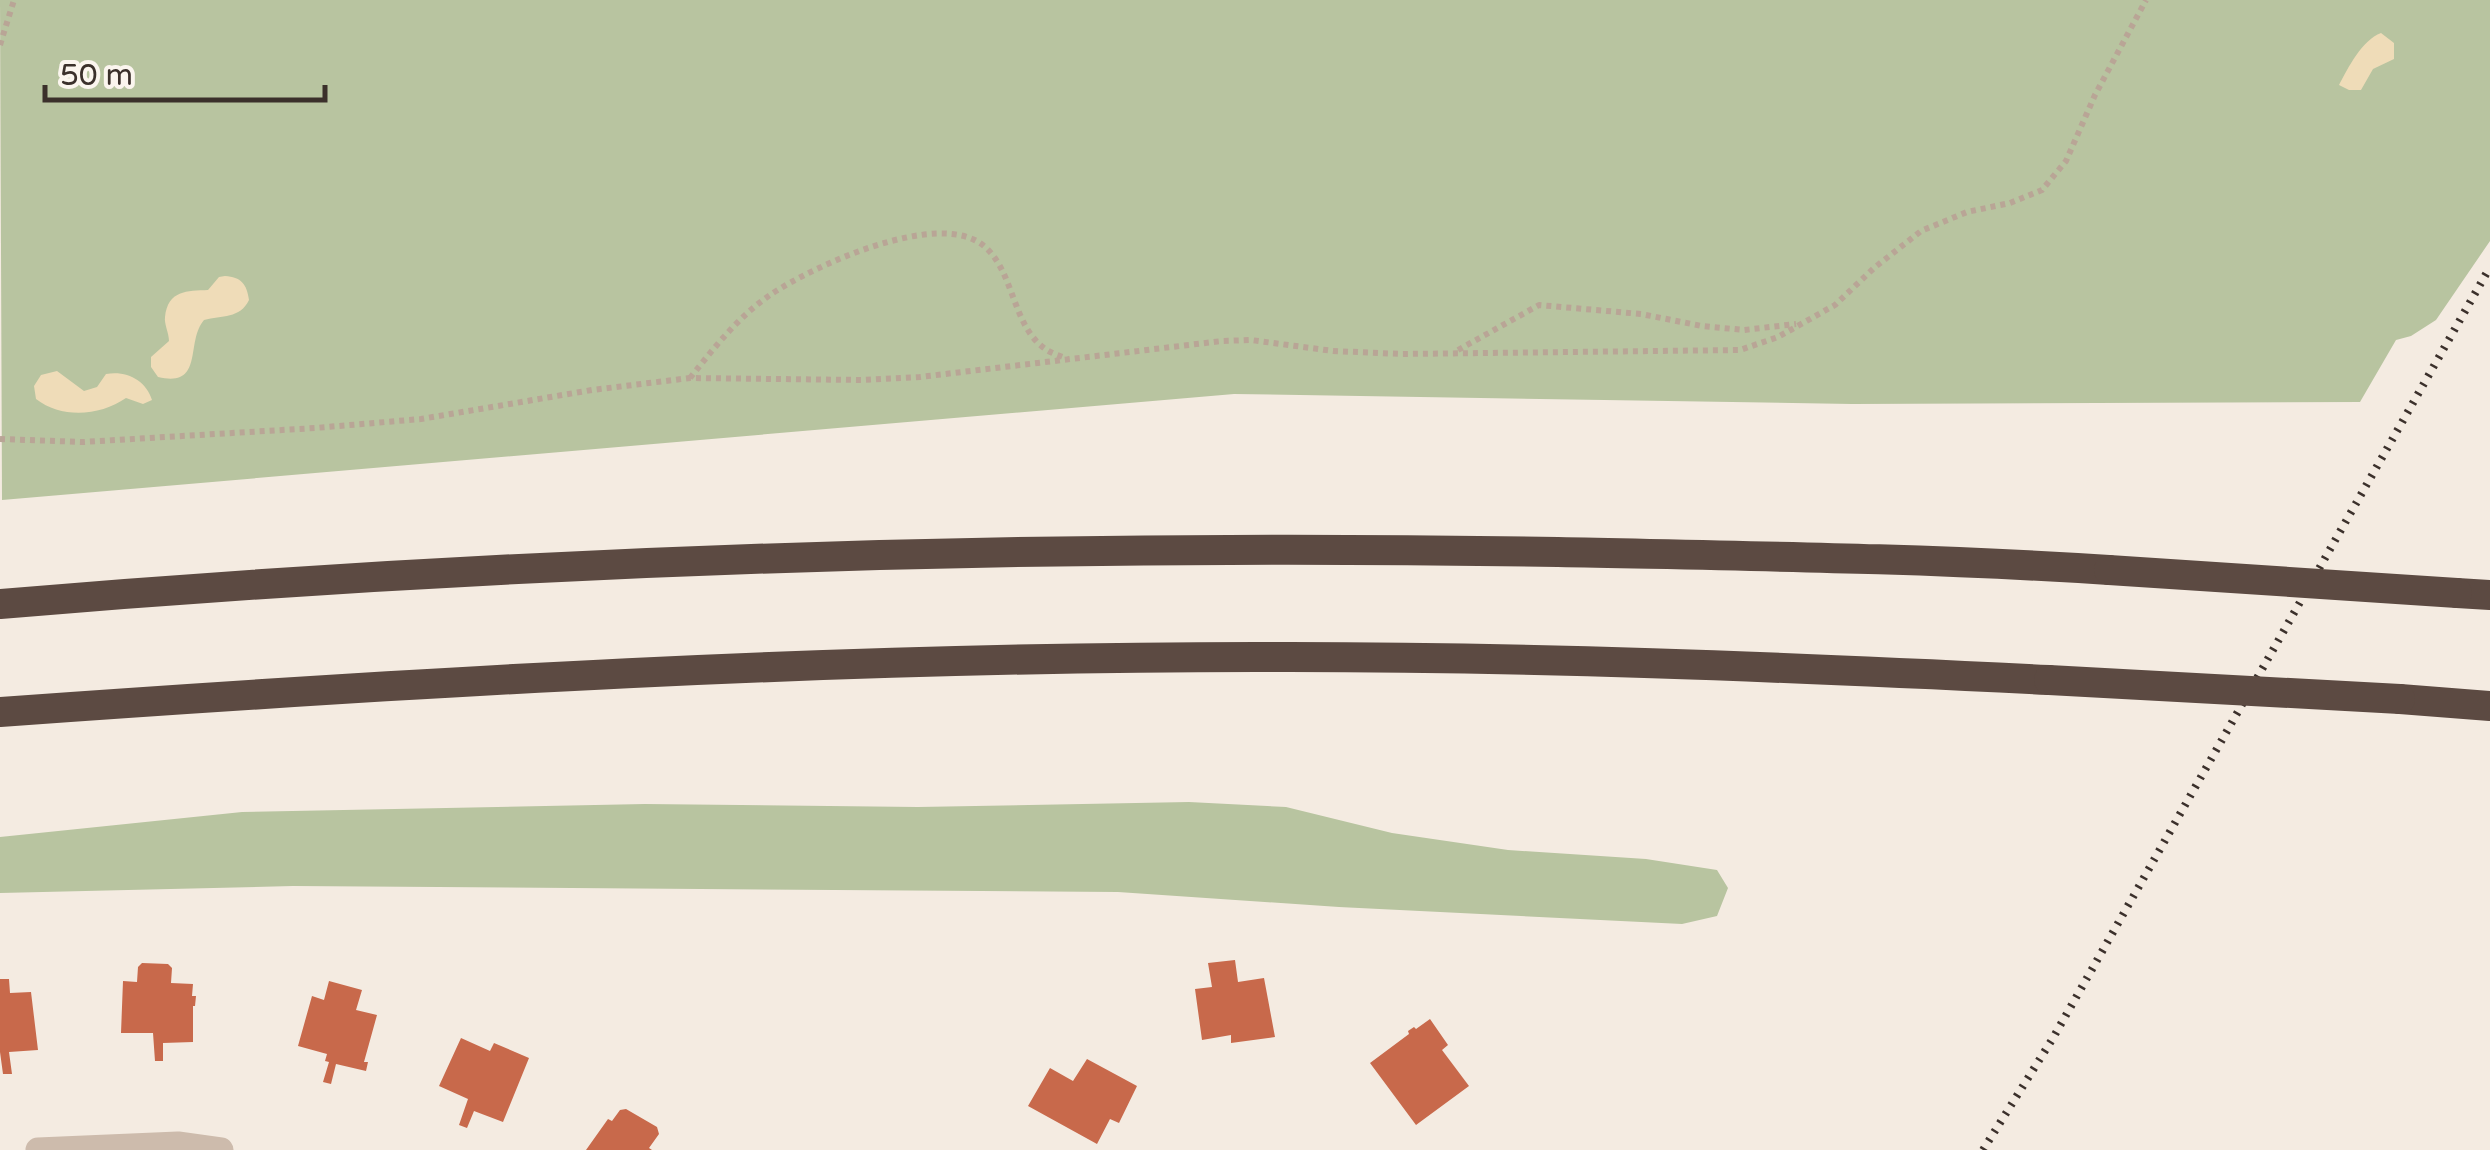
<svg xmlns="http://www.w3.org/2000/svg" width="2490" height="1150" font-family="'Varela Round',sans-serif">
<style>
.green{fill:#b8c4a0}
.sand{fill:#efdcb8}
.building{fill:#c8694b}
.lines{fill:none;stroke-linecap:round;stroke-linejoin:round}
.path{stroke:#b9a596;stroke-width:6;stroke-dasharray:5 5;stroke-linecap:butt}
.minor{stroke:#cdbbac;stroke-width:25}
.motorway{stroke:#5c4a42;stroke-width:30}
.rail{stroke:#3b302b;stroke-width:8;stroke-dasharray:2.5 8;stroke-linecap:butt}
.motorway-bridge{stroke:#5c4a42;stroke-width:30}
</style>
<rect width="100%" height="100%" fill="#f4ebe1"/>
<!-- green -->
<g class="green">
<polygon points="0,0 2490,0 2490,241 2436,320 2411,336 2396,340 2360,402 1852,404 1234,394 2,500"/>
<polygon points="1189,802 1286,807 1392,833 1508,850 1646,859 1717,870 1728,888 1717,916 1682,924 1339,907 1118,892 293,886 0,893 0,837 242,812 645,804 918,807"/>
</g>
<!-- sand -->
<g class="sand">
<path d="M2381,33L2394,43V59L2373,69L2361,90H2349L2339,85C2348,68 2362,40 2381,33Z"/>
<path d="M225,276C241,277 247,284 249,300C240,319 222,315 204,320C185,342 205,388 158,377L151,367V357L169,341C169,333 164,324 165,317C168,290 187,291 208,290L219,277Z"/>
<path d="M57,371L84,391L97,387L106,374C126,370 146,380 152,400L143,404L126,398C100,416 62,419 36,399L34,386L41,375Z"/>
</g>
<!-- building -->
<g class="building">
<polygon points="1235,960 1238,982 1264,978 1275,1037 1231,1043 1231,1035 1202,1040 1195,989 1212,987 1208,963"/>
<polygon points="142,963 168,964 172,968 171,983 193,984 192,996 196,996 195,1006 193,1006 193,1042 163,1043 163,1061 155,1061 153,1033 121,1033 123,981 137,982 138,967"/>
<polygon points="0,979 9,979 10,993 31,992 38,1050 9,1052 12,1074 3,1074 0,1052"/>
<polygon points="329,981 362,990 356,1010 377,1015 364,1062 368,1062 366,1071 336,1064 331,1084 323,1082 329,1062 325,1061 327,1054 298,1046 312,996 324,1000"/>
<polygon points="1430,1019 1448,1045 1442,1050 1469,1086 1416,1125 1370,1063 1409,1034 1408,1031 1414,1027 1416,1029"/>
<polygon points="461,1038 490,1051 494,1043 529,1058 503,1122 474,1111 467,1128 459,1125 468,1099 439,1086"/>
<polygon points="1087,1059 1137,1086 1119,1123 1110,1119 1097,1144 1028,1106 1050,1068 1073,1081"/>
<polygon points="626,1109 657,1127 659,1134 649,1148 652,1150 586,1150 608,1119 612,1121 620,1110"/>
</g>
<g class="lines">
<!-- path -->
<g class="path">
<polyline points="0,45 14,0"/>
<polyline points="1458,350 1539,305 1641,314 1702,326 1744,330 1796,324"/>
<path d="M690,378C714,348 738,317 770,295C813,266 939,208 984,246C1015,272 1012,328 1047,350C1053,354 1061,356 1068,359"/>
<polyline points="0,439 83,442 315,428 421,419 592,390 690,378 863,380 920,377 1222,341 1251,340 1333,351 1402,354 1740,350 1778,337 1835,305 1874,268 1921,231 1967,212 2010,203 2042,190 2066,161 2095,95 2146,0"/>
</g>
<!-- minor -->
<polyline class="minor" points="38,1150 178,1144 221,1150"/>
<!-- motorway -->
<g class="motorway">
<polyline points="2457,593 2490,595"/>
<path d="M0,604C518,560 1038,543 1558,552C1742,556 1925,558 2109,570"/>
<polyline points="2400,699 2490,706"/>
<path d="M0,712C418,682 837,657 1256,657C1520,656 1785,667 2049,680"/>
</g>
<!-- rail -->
<polyline class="rail" points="1983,1150 2053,1038 2490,267"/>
<!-- motorway-bridge -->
<g class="motorway-bridge">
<polyline points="2109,570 2457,593"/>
<polyline points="2049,680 2400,699"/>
</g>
</g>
<!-- scale -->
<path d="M45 85v15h280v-15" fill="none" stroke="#3b302b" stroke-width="5"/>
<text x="60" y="85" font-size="30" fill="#3b302b" stroke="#fbf5ee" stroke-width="8" paint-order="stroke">50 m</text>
</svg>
